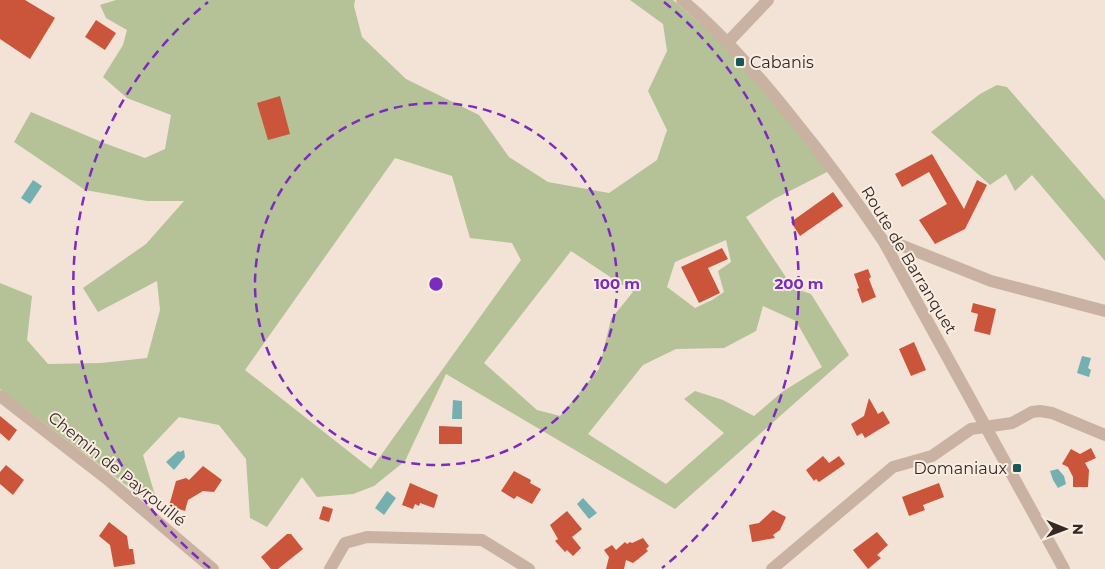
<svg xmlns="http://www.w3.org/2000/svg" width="1105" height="569" font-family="Montserrat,sans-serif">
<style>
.green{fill:#b5c196;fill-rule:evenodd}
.water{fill:#74b0af}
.building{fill:#cb553a}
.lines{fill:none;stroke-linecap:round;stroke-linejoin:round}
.minor{stroke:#cab2a2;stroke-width:12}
.ring{fill:none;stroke:#7b2cbf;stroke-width:2.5;stroke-dasharray:9 6}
.poi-dot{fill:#195657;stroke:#f9ede2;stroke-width:2}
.labels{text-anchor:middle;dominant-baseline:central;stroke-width:4;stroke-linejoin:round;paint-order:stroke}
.poi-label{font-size:16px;fill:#342925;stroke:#f9ede2;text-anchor:start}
.street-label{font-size:16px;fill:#342925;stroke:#f9ede2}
.centre{fill:#7b2cbf;stroke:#f9ede2;stroke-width:2.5}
.ring-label{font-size:15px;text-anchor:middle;font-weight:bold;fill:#7b2cbf;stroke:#f9ede2;stroke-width:4;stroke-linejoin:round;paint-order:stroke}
</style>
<rect width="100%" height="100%" fill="#f2e3d6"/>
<!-- green -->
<g class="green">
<path d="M116,0H355L354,6L362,37L406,79L479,115L509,157L548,182L609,193L657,160L667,130L648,91L667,51L663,24L630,0H673L736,55L829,171L774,199L746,217L793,288L811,294L849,355L675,509L446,374L405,461L374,486L353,494L317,497L302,477L267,527L250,518L246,459L219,425L179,417L143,455L155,495H139L0,389V283L32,296L27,340L48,364L101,363L147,358L160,310L157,281L98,312L83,288L146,244L184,201H147L85,190L14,142L31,112L104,143L145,158L165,149L171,115L127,98L103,77L123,45L127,30L106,18L100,5ZM395,158L452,176L470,238L512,243L521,260L371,469L245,370ZM726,240L731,262L718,271L724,292L712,300L695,308L667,287L675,262ZM571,251L633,292L611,319L599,369L560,416L537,410L484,363ZM763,306L796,321L822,367L782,392L754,416L723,400L695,391L684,399L724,433L666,484L588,434L643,365L676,349L724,348L756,331Z"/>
<polygon points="997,85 1007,87 1105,200 1105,261 1032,175 1015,191 1006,174 990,185 931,132 980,94"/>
</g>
<!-- water -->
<g class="water">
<polygon points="33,180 42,186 30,204 21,198"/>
<polygon points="1082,356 1091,358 1088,368 1091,370 1089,377 1077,373"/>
<polygon points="453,400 462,401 462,419 452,419"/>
<polygon points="184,450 185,457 174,470 166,462 178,451 180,452"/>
<polygon points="1058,469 1064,476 1066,484 1058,488 1053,480 1050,471"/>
<polygon points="387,491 396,498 384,515 375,508"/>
<polygon points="583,498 597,513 589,519 577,504"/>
</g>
<!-- building -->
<g class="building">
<polygon points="0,0 25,0 55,18 30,59 0,39"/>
<polygon points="96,20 116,33 105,50 85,37"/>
<polygon points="280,96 290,134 268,140 257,103"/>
<polygon points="932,154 964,209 977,180 987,185 965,229 935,244 919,220 947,204 929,172 902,187 895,174"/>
<polygon points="833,192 843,206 800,236 791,222"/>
<polygon points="722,248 728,259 708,268 720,293 699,303 681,267"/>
<polygon points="868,269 871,277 869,279 876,297 862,303 857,289 859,288 854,274"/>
<polygon points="973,303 996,309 990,335 974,331 978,314 971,312"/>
<polygon points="914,342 926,370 911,376 899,349"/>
<polygon points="869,398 878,414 883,411 890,423 865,438 862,433 857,436 851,424 864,416"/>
<polygon points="0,416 17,430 9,441 0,433"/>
<polygon points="439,426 462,427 462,444 439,444"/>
<polygon points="1091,448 1096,458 1085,463 1089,470 1088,487 1073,487 1073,477 1068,467 1062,464 1071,449 1080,454"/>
<polygon points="823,456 829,463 839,456 845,464 819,482 816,479 814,481 806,470"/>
<polygon points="6,465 24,480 13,495 0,484 0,472"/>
<polygon points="203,466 222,480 214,492 203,491 188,500 185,511 169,506 176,481 186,478 189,480"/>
<polygon points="514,471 531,480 530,483 541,489 532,504 517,496 514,499 501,491"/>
<polygon points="410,483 438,495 434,508 420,503 419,506 415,504 413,509 402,505"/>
<polygon points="939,483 944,497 923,505 925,510 909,516 902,497"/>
<polygon points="323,506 333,509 329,522 319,519"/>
<polygon points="773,510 786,517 780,530 773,535 775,538 752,542 749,525 759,523"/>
<polygon points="567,511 582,529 572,537 581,548 573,556 567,550 565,552 555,541 558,539 550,525"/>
<polygon points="109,522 127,536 129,549 133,549 135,564 114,567 110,545 99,536"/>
<polygon points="877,532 888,545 877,555 881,558 868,569 853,550"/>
<polygon points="287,534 291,534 303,549 278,569 271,569 261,557"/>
<polygon points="643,538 649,546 646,549 648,551 637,560 633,563 626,560 624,569 606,569 609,557 604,550 612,545 616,550 625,542 627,544 630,542 632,543"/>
</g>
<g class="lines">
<!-- minor -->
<g class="minor">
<path d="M682,0C724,35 760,77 794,120C826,159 856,200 884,242L1064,569"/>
<polyline points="728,42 768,0"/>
<polyline points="884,242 893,242 991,281 1105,311"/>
<polyline points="0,396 107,479 213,569"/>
<polyline points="330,569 345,543 367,537 482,540 529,569"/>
<polyline points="772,569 893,467 932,456 971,429 1012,423 1032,412 1040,411 1052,413 1105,435"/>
</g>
</g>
<!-- distance rings -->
<g class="ring">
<circle cx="436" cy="284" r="181"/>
<path d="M210 568A363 363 0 0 1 208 2M664 2A363 363 0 0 1 662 568"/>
</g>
<!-- markers -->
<g class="poi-dot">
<rect x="735" y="57" width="10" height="10" rx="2.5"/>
<rect x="1012" y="463" width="10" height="10" rx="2.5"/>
</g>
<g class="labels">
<!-- poi labels -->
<g class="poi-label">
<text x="750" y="62">Cabanis</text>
<text x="1007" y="468" text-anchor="end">Domaniaux</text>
</g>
<!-- street labels -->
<g class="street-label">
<text transform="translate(909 260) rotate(59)">Route de Barranquet</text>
<text transform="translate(117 469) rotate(39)">Chemin de Payrouillé</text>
</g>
</g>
<circle cx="436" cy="284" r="8" class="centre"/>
<g class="ring-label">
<text x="617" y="289">100 m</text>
<text x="799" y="289">200 m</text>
</g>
<!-- north arrow -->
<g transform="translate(1065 529) rotate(91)" stroke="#f9ede2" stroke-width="4" paint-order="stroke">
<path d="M0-4L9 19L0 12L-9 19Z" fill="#342925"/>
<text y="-8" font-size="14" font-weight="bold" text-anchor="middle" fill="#342925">N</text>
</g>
</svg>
